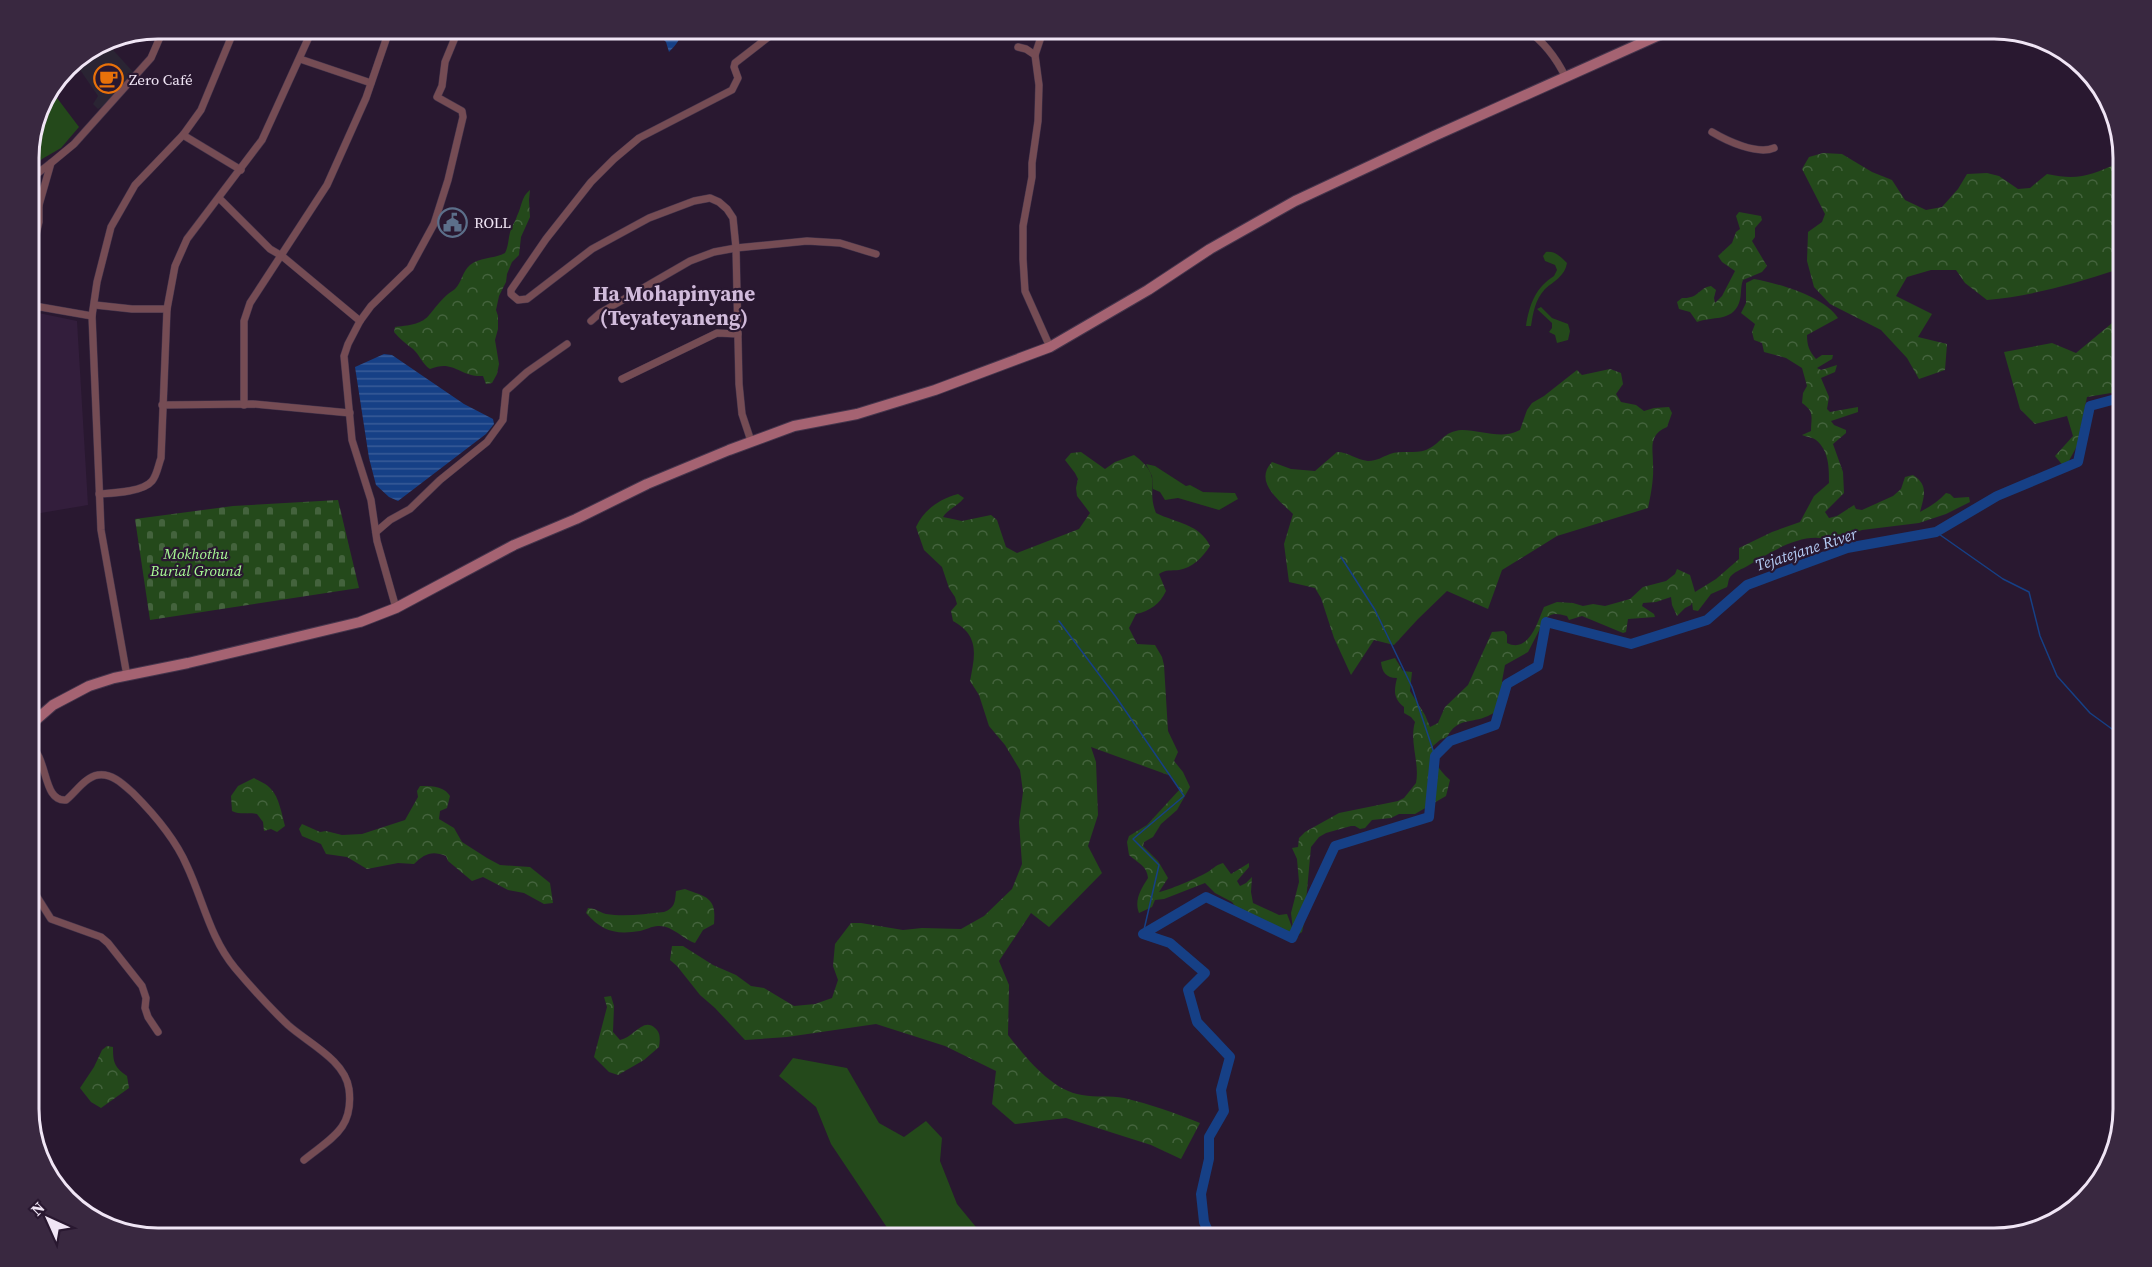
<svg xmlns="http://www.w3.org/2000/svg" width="2152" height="1267" font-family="'Source Serif 4',serif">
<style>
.commercial{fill:#2a2433}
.built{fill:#331e3c}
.grass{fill:#24491b}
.forest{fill:url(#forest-crowns)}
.cemetery{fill:url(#cemetery-stones)}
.water{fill:url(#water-rules)}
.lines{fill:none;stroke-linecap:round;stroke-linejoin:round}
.stream{stroke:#164086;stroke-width:1.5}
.river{stroke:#164086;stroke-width:10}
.street-casing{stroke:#45354c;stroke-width:8}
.secondary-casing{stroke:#45354c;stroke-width:12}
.street{stroke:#754c54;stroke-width:7}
.secondary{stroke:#a56372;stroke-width:10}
.labels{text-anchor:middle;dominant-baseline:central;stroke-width:4.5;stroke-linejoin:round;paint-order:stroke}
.poi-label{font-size:15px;fill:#f0e5f5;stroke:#291830;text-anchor:start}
.park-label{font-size:15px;font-style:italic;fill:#a8fb95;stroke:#291830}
.water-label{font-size:16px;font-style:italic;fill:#b5cdf6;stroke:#291830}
.district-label{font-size:21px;font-weight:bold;fill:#d1bbdb;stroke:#291830}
.rim{fill:none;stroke:#f0e5f5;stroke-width:3}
</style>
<defs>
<pattern id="forest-crowns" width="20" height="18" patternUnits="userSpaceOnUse" patternTransform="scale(1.5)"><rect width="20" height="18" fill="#24491b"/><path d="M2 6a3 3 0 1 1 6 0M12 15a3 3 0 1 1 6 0" fill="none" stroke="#44633d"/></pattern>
<pattern id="cemetery-stones" width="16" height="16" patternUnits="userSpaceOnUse" patternTransform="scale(1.5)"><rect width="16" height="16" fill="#24491b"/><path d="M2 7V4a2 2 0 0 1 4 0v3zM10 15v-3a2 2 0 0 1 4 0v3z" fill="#44633d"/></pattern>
<pattern id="water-rules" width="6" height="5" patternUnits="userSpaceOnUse" patternTransform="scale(1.5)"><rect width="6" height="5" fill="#164086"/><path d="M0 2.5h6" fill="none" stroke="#385b98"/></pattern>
</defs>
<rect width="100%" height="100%" fill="#291830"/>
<!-- commercial -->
<polygon class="commercial" points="105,41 134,73 107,103 98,109 93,104 98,96 74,61"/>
<!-- built -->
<polygon class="built" points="29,311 77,321 88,505 29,515"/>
<!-- grass -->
<g class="grass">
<path d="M51,90L79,127L61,148L42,159L29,171C29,141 34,115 51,90Z"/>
<path d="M1546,252C1555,251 1560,256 1567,263C1565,276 1554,281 1545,289C1535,300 1533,313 1531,326H1526C1529,305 1536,287 1554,276L1557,270L1555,265L1545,261L1543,256Z"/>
<polygon points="1541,307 1552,318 1568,324 1570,331 1568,340 1557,343 1555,335 1549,332 1552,328 1552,323 1537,309"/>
<polygon points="1146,464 1155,466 1186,486 1190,485 1203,492 1235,493 1238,499 1219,510 1178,498 1165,500 1160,492 1153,489 1152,476"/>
<polygon points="793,1058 847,1068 879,1123 904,1137 926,1121 942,1138 940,1161 957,1204 985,1238 894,1238 831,1144 816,1107 779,1076"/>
</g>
<!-- forest -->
<g class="forest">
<path d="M1823,153L1842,154L1872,172L1892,180L1905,200L1926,210L1942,207L1958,189L1967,174L1987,173L1999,176L2018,189L2030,188L2047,174C2079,181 2090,175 2119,163L2123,165V266L2116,270C2073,284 2032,296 1987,300L1965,283L1956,270H1931L1907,277L1896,296L1932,314L1918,337L1947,344L1945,370L1919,379L1907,358L1881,330L1830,304L1814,287L1807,261L1808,232L1822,222L1825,214L1802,169L1809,157Z"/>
<path d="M530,190L529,200L530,217L521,237L519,255L512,262L507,274L506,282L499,296L496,310L498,316V329L495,340L499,364L497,374L492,383L486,384L483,376C459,377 454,359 430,369C422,364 420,355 413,349C406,344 400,339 394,332L395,327C434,323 423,317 448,294C450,292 453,291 455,289C462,282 462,272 470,265C480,257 494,259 505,253C509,245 508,238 511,229C512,225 516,221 517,216C522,206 521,197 530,190Z"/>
<path d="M1739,212L1761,216L1762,220L1755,228V237L1752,241L1767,266L1762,272L1743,280C1740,288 1742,295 1739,303C1732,322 1712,316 1697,322L1690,312L1679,309L1677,302L1682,298C1699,299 1698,288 1711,286L1716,290L1714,298L1715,303L1722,296L1735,271L1722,262L1718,256L1732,243L1736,232L1740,229L1736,216Z"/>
<path d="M1754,279C1777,283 1824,296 1838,318L1807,335C1807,345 1809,351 1816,359L1822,355H1833L1832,359L1817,368L1821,370L1837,365L1835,372L1821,378L1829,397L1827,409L1830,412L1858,407V412L1831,421L1834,425L1846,430V433L1833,444L1843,472L1844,493L1825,512L1829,518L1837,516L1854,505L1856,509L1862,510L1893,496L1901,489L1905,477L1913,475C1929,485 1924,497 1920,512C1929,507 1939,501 1946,493L1950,494L1954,498L1969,497L1970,502L1946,514L1919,523L1862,530L1832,542C1808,528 1769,553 1749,565C1743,569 1732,572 1729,579C1728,582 1728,585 1727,587L1711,594L1698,611L1693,610L1692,602L1691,605L1685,608L1677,616L1672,605L1671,597L1656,602L1643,603L1642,606L1654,614L1655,617L1628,619L1626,632L1623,633L1582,616L1569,620L1567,616C1557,614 1553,612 1545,619L1528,652L1505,665L1502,681L1506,691L1503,705C1499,709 1493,714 1488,716C1470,724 1458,717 1447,737L1440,740L1433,746C1432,761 1439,770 1450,780L1446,796L1415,814H1399L1391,818L1372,820L1365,828L1360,829L1355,826H1351L1326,833L1319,837L1311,847L1304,923L1302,932L1296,936L1298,938L1292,942L1253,923L1245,913L1239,911L1232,902L1215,893L1205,883L1164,899L1155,900L1152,907L1139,913C1134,900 1141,889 1148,878C1147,866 1138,863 1129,855L1127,842L1129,836L1147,825L1180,789L1171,776L1091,747L1096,762L1098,815L1088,846L1102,873L1049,927L1031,913L999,961L1009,985L1008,1035C1026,1058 1052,1091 1082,1095C1096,1098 1110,1095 1124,1098C1150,1104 1175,1113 1200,1123L1181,1159L1151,1145L1066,1118L1015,1124L992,1104L996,1071L945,1046L876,1024L787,1037L745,1040L715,1008L700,995L677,966L670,960L672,946H683L713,965L736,975L751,986L764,988L794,1006L815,1004L832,998L838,980L833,966L835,944L851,923H861L903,930L922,928L961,929L984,916L1012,889L1022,864L1019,822L1023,792L1020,770L1005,745L989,726L979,695L970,681C975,655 980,636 953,621L951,611L957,604L955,597L949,588L942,567L924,550L916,527C924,510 939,499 958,494L964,498C958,506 948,509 943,517L962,521L991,515L997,520L1006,547L1017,553L1079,529L1090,513L1077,496L1076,488L1078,479L1075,473L1065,460L1071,453L1081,452L1105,469L1115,462L1134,455C1165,478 1145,486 1156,513C1176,523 1200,524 1210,546C1203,557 1192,568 1179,570C1171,571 1166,569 1159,574L1166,591C1160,604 1150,611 1136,614L1129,628L1137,644L1155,645L1162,657L1164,665L1168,731L1178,752L1174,761L1183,772L1190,787L1177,810L1161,824L1153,837L1144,842L1143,846L1158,861L1168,878L1159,892C1167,891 1197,878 1206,873C1212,870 1215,865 1223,863L1231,874L1249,863V867L1237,881L1240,886L1246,883L1252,877L1251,892L1253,903L1279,915L1287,914L1293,930L1291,913L1299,882L1297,859L1292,848L1298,847L1299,838L1305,832L1339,813L1398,801L1404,798L1416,783C1420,763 1409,742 1415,722L1411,717L1404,713V707C1393,698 1394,691 1397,678C1386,678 1382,672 1381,662L1395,658L1403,671L1412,672L1410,691L1425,715L1430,727L1438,723L1445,707L1468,685L1492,632L1504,631L1507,635V643C1529,654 1538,621 1544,607L1557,602L1573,603L1583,606L1593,604L1605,606L1630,599L1643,587L1666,581L1675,574L1677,569L1690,575L1695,592L1716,579L1739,559V548L1772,532L1800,522L1814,496L1829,483C1829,467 1829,451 1816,440C1812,437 1807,437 1802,435L1811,431C1811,417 1815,412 1802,403L1803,393L1807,386L1802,368L1786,358L1764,352L1762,343L1754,340L1752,332L1755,324L1741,313L1746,303V283Z"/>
<polygon points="2123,314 2123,391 2087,397 2077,446 2065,468 2055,456 2073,436 2067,416 2035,424 2020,409 2004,352 2052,343 2076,353"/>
<path d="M1610,369L1621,373L1623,384L1616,394L1621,402L1636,405L1644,411L1654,408L1669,407L1672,413L1667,427C1648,435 1653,448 1653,464C1654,478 1651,494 1648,508L1557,536L1502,570L1488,609L1447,591L1418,619L1394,645L1374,640L1351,675L1334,638L1321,598L1315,588L1289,582L1284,544L1293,514C1280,501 1253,482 1272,462L1291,469L1315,471L1337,452C1348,452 1357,460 1368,461C1377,461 1382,457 1390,454C1401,450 1415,454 1426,450C1441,444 1443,431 1462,430C1481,430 1502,440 1520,430L1527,410L1532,403L1544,396L1577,370L1582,375Z"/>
<path d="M254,778C259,781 267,784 271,789C279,797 282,815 285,826L277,832L271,829L264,831L263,822L257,814C248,812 240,815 232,811L231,796L238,786Z"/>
<path d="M420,786C431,786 444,786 450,796L447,808L440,811L439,819L454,828L462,842L487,858L500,865L530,867L550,883L553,903L544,904L524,893L508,890L483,877L472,881L448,861L446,856C432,850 424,854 414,864L398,863L367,869L347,857L326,854L321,844L302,836L299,829L302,824L320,832L326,831L342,835L362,834L405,820L418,797L417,791Z"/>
<path d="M685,889C706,897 717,897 714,924L703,930L695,943C683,939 672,925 658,926C652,926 645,930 640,931C615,935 602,931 586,913L588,908C595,908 599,912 606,914C624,917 645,914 664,912C675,908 675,902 676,891Z"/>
<path d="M611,996L614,1006L613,1032L620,1040C633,1038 643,1017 655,1028C661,1033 660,1040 659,1047L644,1060L618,1075L609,1072L594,1057L607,1007L604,997Z"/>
<path d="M107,1046L113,1047C113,1062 114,1067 127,1076L129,1088L101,1108L91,1102L80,1088L94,1067L102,1050Z"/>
</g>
<!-- cemetery -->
<polygon class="cemetery" points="338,500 359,588 150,620 135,519 233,506"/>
<!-- water -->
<g class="water">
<path d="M655,29H681C682,38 676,45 669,52L666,42L656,32Z"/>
<polygon points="384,354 392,355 464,404 493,419 494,424 486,434 398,501 389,497 376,485 369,458 355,367"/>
</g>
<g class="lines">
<!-- stream -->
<g class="stream">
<polyline points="1936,532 2003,579 2029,592 2040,636 2057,676 2090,713 2123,737"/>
<polyline points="1341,557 1375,610 1412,687 1435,756"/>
<polyline points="1059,621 1116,697 1184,796 1133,839 1159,865 1143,934"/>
</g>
<!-- river -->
<polyline class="river" points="1211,1238 1204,1222 1201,1194 1209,1159 1209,1137 1224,1111 1221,1090 1230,1057 1197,1022 1188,990 1205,973 1170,943 1143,934 1206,897 1292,938 1335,846 1429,817 1435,756 1450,741 1495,725 1507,684 1538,666 1546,622 1631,644 1707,620 1747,585 1847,548 1936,532 1997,496 2078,462 2090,406 2123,397"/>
<defs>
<g id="street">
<polyline points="1044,28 1035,55 1039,85 1038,121 1032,163 1032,177 1023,226 1023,259 1025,291 1050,347"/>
<path d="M1524,28C1544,41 1556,57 1566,78"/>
<polyline points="1646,28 1652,39"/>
<polyline points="1018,47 1026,49 1035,55"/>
<polyline points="300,59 371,83"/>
<path d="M1712,132C1727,141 1757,155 1774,148"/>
<polyline points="183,135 241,170"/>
<polyline points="29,180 51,163"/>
<polyline points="219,198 270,249 282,256 360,321"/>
<polyline points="29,208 39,205"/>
<polyline points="29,264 39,222 39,205 51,163 74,144 151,58 164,28"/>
<polyline points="29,305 92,316"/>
<polyline points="95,305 132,309 167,309"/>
<polyline points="591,321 600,313 690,261 714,252 736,248 807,241 840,243 876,254"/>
<polyline points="622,379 717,333 738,334"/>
<polyline points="162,405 253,404 350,413"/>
<polyline points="244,405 244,321 250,303 327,185 366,98 390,28"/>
<polyline points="751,441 742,414 739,384 736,248 733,218 727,209 719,202 710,198 694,201 649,218 592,249 527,299 518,300 511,294 511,290 546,239 591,182 614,159 639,138 732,90 738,78 734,67 735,63 780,28"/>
<path d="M99,494C113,493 143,492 152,481C157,475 158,466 161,458L167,309L175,266L187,239L262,140L313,28"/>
<polyline points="376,532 390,520 410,509 440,480 487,442 503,420 506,391 527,372 567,344"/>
<polyline points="396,608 377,541 371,500 352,440 344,356 348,344 360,321 371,306 410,268 434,224 448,180 463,117 462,111 437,97 442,86 445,62 459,28"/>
<polyline points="127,676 101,530 92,316 97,282 111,227 135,185 183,135 201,110 235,28"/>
<path d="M29,744C49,758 42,802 66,800C75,793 85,777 98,775C112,773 123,784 133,793C154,814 175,838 187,866C203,900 210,938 235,968C251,987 270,1008 288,1025C308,1043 345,1060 349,1089C354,1129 331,1138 304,1160"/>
<polyline points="29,884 51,919 101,937 108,943 142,986 146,998 145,1008 148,1017 158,1032"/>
</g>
<polyline id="secondary" points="29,726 53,705 89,686 114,678 188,663 360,622 396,608 514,545 576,519 647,484 729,450 794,426 857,414 935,390 1050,347 1148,290 1210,249 1295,201 1434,136 1675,28"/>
</defs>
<!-- street casing -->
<use href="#street" class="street-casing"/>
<!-- secondary casing -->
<use href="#secondary" class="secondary-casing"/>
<!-- street -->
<use href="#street" class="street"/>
<!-- secondary -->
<use href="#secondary" class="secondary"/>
</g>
<!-- icons -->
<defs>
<symbol id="cafe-ring" viewBox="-11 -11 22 22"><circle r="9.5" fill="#291830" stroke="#e8710a" stroke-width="1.5"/><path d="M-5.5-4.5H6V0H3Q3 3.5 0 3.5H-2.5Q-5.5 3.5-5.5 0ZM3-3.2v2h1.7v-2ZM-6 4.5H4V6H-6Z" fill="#e8710a"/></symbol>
<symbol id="civic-ring" viewBox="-11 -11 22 22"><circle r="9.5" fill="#291830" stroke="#5c6f8a" stroke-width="1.5"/><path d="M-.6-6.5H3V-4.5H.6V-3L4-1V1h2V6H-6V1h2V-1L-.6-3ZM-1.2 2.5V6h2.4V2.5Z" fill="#5c6f8a"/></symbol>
</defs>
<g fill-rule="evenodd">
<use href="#cafe-ring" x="92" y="62" width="33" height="33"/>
<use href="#civic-ring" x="436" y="206" width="33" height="33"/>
</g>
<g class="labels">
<!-- poi labels -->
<g class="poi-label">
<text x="129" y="79">Zero Café</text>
<text x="474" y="222">ROLL</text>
</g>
<!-- park labels -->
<g class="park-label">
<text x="196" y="553">Mokhothu<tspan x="196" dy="17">Burial Ground</tspan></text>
</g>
<!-- water labels -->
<g class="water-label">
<text transform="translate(1806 549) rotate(-18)">Tejatejane River</text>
</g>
<!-- district labels -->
<g class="district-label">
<text x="674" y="293">Ha Mohapinyane<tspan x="674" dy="24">(Teyateyaneng)</tspan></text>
</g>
</g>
<!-- crop -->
<path d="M0 0H2152V1267H0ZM158 39H1994A119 119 0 0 1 2113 158V1109A119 119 0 0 1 1994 1228H158A119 119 0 0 1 39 1109V158A119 119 0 0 1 158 39Z" fill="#392840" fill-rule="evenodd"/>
<path class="rim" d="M158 39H1994A119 119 0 0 1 2113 158V1109A119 119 0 0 1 1994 1228H158A119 119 0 0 1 39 1109V158A119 119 0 0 1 158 39Z"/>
<!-- north arrow -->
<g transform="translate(48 1219) rotate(315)" stroke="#291830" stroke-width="4.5" paint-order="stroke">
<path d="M0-4.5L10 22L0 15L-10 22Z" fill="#f0e5f5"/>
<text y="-9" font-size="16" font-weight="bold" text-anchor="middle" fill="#f0e5f5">N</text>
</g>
</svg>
